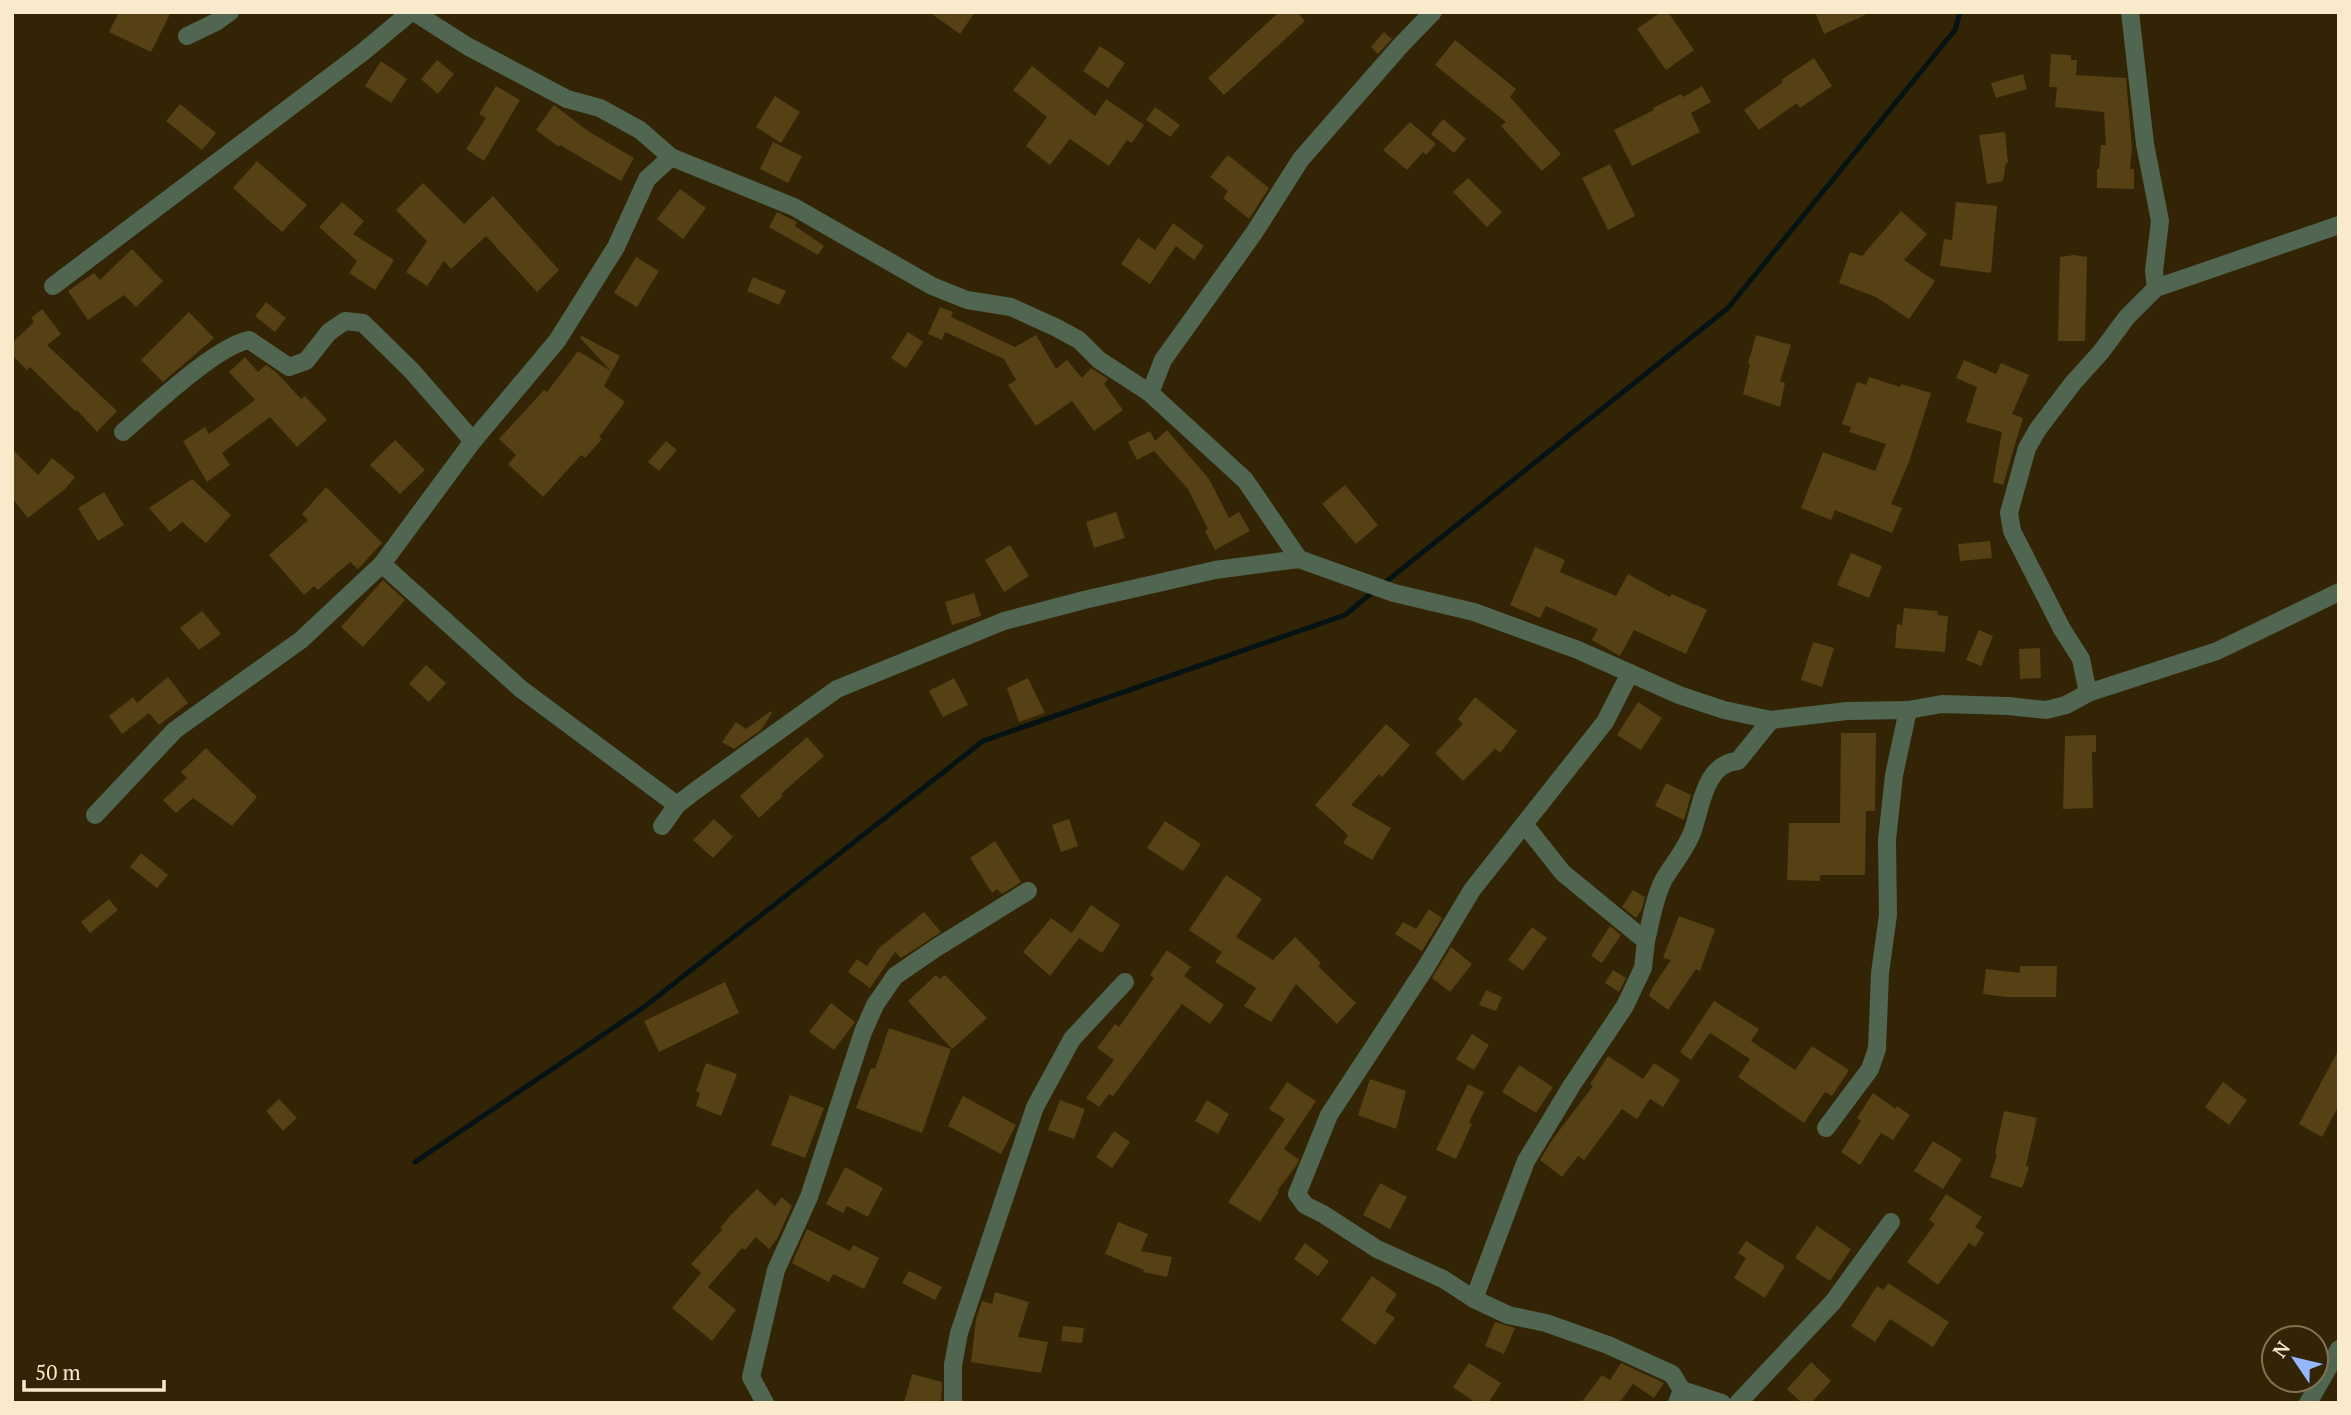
<svg xmlns="http://www.w3.org/2000/svg" width="2351" height="1415" font-family="'PT Serif',serif">
<style>
.lines{fill:none;stroke-linecap:round;stroke-linejoin:round}
.stream{stroke:#051314;stroke-width:5}
.building{fill:#554113}
.street{stroke:#506650;stroke-width:18}
</style>
<rect width="100%" height="100%" fill="#322404"/>
<g class="lines">
<!-- stream -->
<g class="stream">
<polyline points="1383,584 1728,308 1955,30 1960,12"/>
<polyline points="415,1162 644,1007 983,741 1345,615 1375,590"/>
</g>
</g>
<!-- building -->
<g class="building">
<polygon points="119,12 171,12 151,52 109,32"/>
<polygon points="929,12 975,12 960,34"/>
<polygon points="1279,12 1297,12 1305,21 1224,95 1208,78"/>
<polygon points="1661,12 1668,12 1694,50 1666,70 1637,29"/>
<polygon points="1815,12 1871,12 1824,34"/>
<polygon points="1384,32 1392,39 1378,54 1371,47"/>
<polygon points="1455,40 1516,89 1510,97 1561,154 1542,171 1501,126 1506,122 1435,65"/>
<polygon points="1100,46 1125,63 1108,88 1083,71"/>
<polygon points="2051,54 2071,55 2071,60 2077,60 2076,75 2126,78 2132,148 2130,169 2134,169 2134,189 2097,188 2097,169 2099,169 2101,145 2106,145 2104,112 2055,107 2057,87 2049,87"/>
<polygon points="1814,58 1832,86 1800,108 1797,103 1759,130 1744,110 1783,82 1781,80"/>
<polygon points="437,60 454,74 438,94 421,79"/>
<polygon points="381,61 407,79 391,103 365,86"/>
<polygon points="1032,66 1095,116 1106,99 1144,125 1132,143 1127,140 1109,166 1070,139 1050,165 1026,146 1047,117 1013,90"/>
<polygon points="2023,74 2027,89 1996,98 1991,83"/>
<polygon points="496,86 520,100 484,161 466,149 486,118 479,114"/>
<polygon points="1702,86 1711,102 1691,113 1700,132 1632,166 1614,130 1654,110 1653,108 1681,94 1683,97"/>
<polygon points="775,96 800,112 781,143 756,127"/>
<polygon points="180,104 216,133 202,150 166,121"/>
<polygon points="554,105 588,131 634,158 621,181 560,145 559,147 536,130"/>
<polygon points="1155,107 1180,125 1170,137 1146,120"/>
<polygon points="1443,119 1466,139 1454,153 1431,134"/>
<polygon points="1410,122 1436,144 1426,155 1423,152 1407,170 1383,150"/>
<polygon points="2005,132 2008,163 2006,163 2003,181 1987,184 1979,135"/>
<polygon points="773,142 802,156 788,183 760,169"/>
<polygon points="1228,155 1269,188 1249,219 1223,198 1228,191 1210,177"/>
<polygon points="257,161 307,205 282,232 233,188"/>
<polygon points="1610,164 1635,216 1608,230 1582,178"/>
<polygon points="1468,178 1502,212 1487,227 1453,192"/>
<polygon points="423,183 464,224 493,196 559,270 537,292 486,236 451,269 444,261 427,286 406,272 427,241 396,210"/>
<polygon points="680,189 706,208 683,239 657,219"/>
<polygon points="342,202 364,221 353,234 394,260 375,290 349,273 357,261 319,227"/>
<polygon points="1956,202 1997,206 1991,273 1940,266 1944,239 1952,240"/>
<polygon points="1901,211 1927,234 1904,260 1935,281 1909,319 1876,297 1839,283 1850,252 1862,256"/>
<polygon points="777,212 797,222 795,226 824,246 818,255 769,227"/>
<polygon points="1173,223 1204,246 1194,260 1176,246 1150,284 1121,264 1138,238 1155,250"/>
<polygon points="132,249 163,281 136,307 124,295 88,320 68,291 94,273 100,280"/>
<polygon points="2074,255 2087,257 2085,341 2058,341 2060,257"/>
<polygon points="636,257 659,271 637,307 614,293"/>
<polygon points="753,277 786,291 779,305 747,291"/>
<polygon points="266,302 286,318 275,332 255,316"/>
<polygon points="940,307 953,312 951,317 1015,347 1036,335 1056,369 1067,360 1082,378 1091,368 1108,379 1104,384 1123,410 1094,431 1072,401 1036,426 1008,385 1016,380 1004,359 945,332 942,340 928,334"/>
<polygon points="42,309 61,334 47,345 117,411 97,432 77,410 75,411 30,367 27,370 12,355 12,343 34,322 31,318"/>
<polygon points="189,312 214,338 163,382 141,360"/>
<polygon points="908,332 923,342 906,368 891,358"/>
<polygon points="1756,335 1791,345 1780,381 1785,383 1780,407 1743,394 1750,365 1748,364"/>
<polygon points="582,336 620,356 604,386 625,402 599,437 602,439 585,458 581,455 543,497 508,464 516,455 499,439 544,390 547,392 578,351 611,371 580,338"/>
<polygon points="245,357 258,372 266,365 276,372 301,399 305,396 327,420 297,447 270,417 222,453 230,465 207,482 183,441 205,427 209,434 255,400 229,372"/>
<polygon points="1964,360 1996,374 2001,363 2029,375 2012,414 2023,418 2003,485 1993,482 2002,432 1966,422 1977,387 1956,378"/>
<polygon points="1869,377 1900,387 1901,384 1931,393 1909,462 1891,504 1902,508 1892,533 1835,510 1831,520 1801,508 1823,452 1875,471 1886,444 1849,432 1851,427 1842,424 1857,382 1866,385"/>
<polygon points="1167,430 1209,479 1229,518 1239,512 1250,531 1215,550 1205,531 1208,529 1188,489 1154,451 1137,460 1128,442 1150,431 1155,441"/>
<polygon points="395,440 425,470 400,494 370,465"/>
<polygon points="666,441 677,450 659,471 648,462"/>
<polygon points="12,449 38,475 52,458 75,477 65,489 28,518 12,498"/>
<polygon points="192,479 231,515 206,543 182,522 170,532 149,508"/>
<polygon points="1345,485 1378,525 1356,544 1322,504"/>
<polygon points="326,487 382,543 358,569 350,562 318,590 314,586 304,595 269,555 308,520 302,514"/>
<polygon points="104,492 124,525 98,541 78,508"/>
<polygon points="1116,512 1125,538 1094,548 1086,522"/>
<polygon points="1990,541 1992,558 1960,561 1958,544"/>
<polygon points="1010,545 1029,576 1004,592 985,560"/>
<polygon points="1535,547 1565,560 1560,572 1616,596 1628,574 1670,597 1672,594 1707,610 1686,654 1634,630 1620,656 1592,640 1598,629 1546,606 1540,618 1510,605"/>
<polygon points="1851,553 1882,566 1869,598 1837,585"/>
<polygon points="383,580 405,600 363,647 341,627"/>
<polygon points="974,593 981,616 952,625 945,602"/>
<polygon points="1904,608 1938,611 1937,615 1948,616 1945,652 1895,648 1897,624 1902,625"/>
<polygon points="202,611 221,634 199,650 180,628"/>
<polygon points="1979,630 1993,636 1981,666 1966,660"/>
<polygon points="1813,642 1834,648 1822,687 1801,680"/>
<polygon points="2040,648 2041,678 2020,679 2019,649"/>
<polygon points="426,665 446,683 429,702 409,684"/>
<polygon points="168,677 188,703 159,725 149,713 122,734 109,716 133,697 137,703"/>
<polygon points="954,678 968,705 943,717 929,691"/>
<polygon points="1028,678 1045,713 1019,722 1007,688"/>
<polygon points="1475,697 1517,731 1500,753 1495,749 1463,781 1435,753 1463,724 1458,719"/>
<polygon points="1638,702 1662,718 1641,750 1617,735"/>
<polygon points="771,711 772,713 761,730 734,749 722,742 736,722 746,729"/>
<polygon points="1386,724 1410,745 1382,777 1379,774 1351,805 1391,828 1372,860 1343,843 1348,835 1315,805"/>
<polygon points="1841,733 1876,733 1875,811 1866,811 1865,875 1820,875 1820,881 1787,880 1789,823 1840,823"/>
<polygon points="2096,735 2096,752 2092,752 2093,808 2063,809 2065,736"/>
<polygon points="807,737 824,756 781,794 783,796 759,818 740,796"/>
<polygon points="206,748 257,797 232,826 193,798 176,813 163,800 187,778 181,772"/>
<polygon points="1666,783 1691,795 1684,820 1655,806"/>
<polygon points="714,819 733,837 713,858 693,840"/>
<polygon points="1069,819 1078,846 1061,852 1052,825"/>
<polygon points="1165,821 1201,844 1183,871 1147,848"/>
<polygon points="995,841 1021,882 1002,894 997,889 992,893 970,858"/>
<polygon points="141,853 168,875 157,888 130,867"/>
<polygon points="1226,875 1262,899 1236,937 1273,960 1295,937 1321,963 1318,966 1356,1003 1337,1024 1296,984 1271,1022 1244,1006 1256,988 1215,962 1222,952 1189,930"/>
<polygon points="1633,890 1645,897 1642,909 1636,918 1622,907"/>
<polygon points="109,899 118,910 90,933 81,922"/>
<polygon points="1091,905 1120,925 1102,953 1079,938 1050,976 1023,952 1051,918 1072,933"/>
<polygon points="1429,909 1442,918 1422,951 1395,934 1403,922 1416,929"/>
<polygon points="924,912 941,932 901,958 895,952 870,988 848,972 857,959 867,966 879,948"/>
<polygon points="1679,916 1715,929 1700,971 1696,969 1668,1010 1649,996 1652,988 1671,960 1663,958"/>
<polygon points="1610,926 1621,935 1602,963 1591,956"/>
<polygon points="1532,927 1547,938 1523,971 1508,960"/>
<polygon points="1451,947 1472,964 1450,992 1432,978"/>
<polygon points="1167,950 1191,967 1184,976 1224,1005 1210,1024 1182,1004 1113,1096 1109,1094 1099,1107 1086,1098 1114,1060 1097,1048 1115,1024 1119,1027 1154,978 1150,975"/>
<polygon points="2020,966 2057,966 2056,997 2006,997 1983,994 1986,969 2020,973"/>
<polygon points="1613,970 1626,978 1619,992 1605,983"/>
<polygon points="936,975 940,979 945,975 987,1018 952,1049 908,1001"/>
<polygon points="725,982 739,1013 659,1052 644,1021"/>
<polygon points="1486,990 1502,997 1496,1011 1479,1005"/>
<polygon points="1714,1001 1759,1029 1751,1041 1795,1070 1812,1046 1849,1070 1832,1096 1825,1092 1804,1123 1738,1077 1750,1059 1710,1033 1691,1060 1680,1052"/>
<polygon points="831,1003 855,1022 834,1050 809,1032"/>
<polygon points="889,1028 951,1049 922,1133 856,1108 871,1068 875,1069"/>
<polygon points="1472,1034 1489,1045 1474,1070 1456,1059"/>
<polygon points="2339,1049 2339,1105 2322,1137 2299,1124"/>
<polygon points="1608,1056 1643,1079 1654,1063 1680,1080 1663,1107 1650,1099 1637,1119 1622,1109 1584,1160 1578,1156 1562,1177 1540,1160 1552,1140 1593,1086 1590,1084"/>
<polygon points="706,1063 737,1074 721,1116 696,1106 700,1093 696,1091"/>
<polygon points="1519,1065 1553,1087 1536,1113 1502,1092"/>
<polygon points="1370,1079 1406,1091 1396,1129 1358,1115"/>
<polygon points="1287,1082 1316,1101 1284,1149 1299,1160 1296,1166 1277,1191 1279,1192 1260,1222 1228,1202 1285,1119 1269,1109"/>
<polygon points="2223,1082 2247,1100 2229,1125 2205,1107"/>
<polygon points="1468,1084 1484,1092 1469,1122 1472,1124 1456,1159 1436,1150"/>
<polygon points="1873,1093 1896,1109 1897,1106 1910,1115 1893,1140 1881,1133 1860,1165 1841,1152 1861,1121 1857,1118"/>
<polygon points="790,1095 824,1108 805,1158 771,1145"/>
<polygon points="963,1096 1016,1125 1001,1154 948,1126"/>
<polygon points="279,1099 297,1118 283,1131 266,1111"/>
<polygon points="1060,1100 1085,1109 1074,1139 1048,1130"/>
<polygon points="1207,1100 1229,1114 1218,1134 1195,1121"/>
<polygon points="2004,1111 2037,1118 2026,1166 2029,1167 2022,1188 1990,1177 1997,1155 1995,1154"/>
<polygon points="1114,1131 1130,1142 1112,1168 1096,1157"/>
<polygon points="1933,1141 1962,1159 1943,1189 1914,1171"/>
<polygon points="845,1167 883,1188 868,1217 847,1206 843,1213 826,1204"/>
<polygon points="1380,1183 1407,1197 1390,1229 1363,1215"/>
<polygon points="757,1189 775,1206 782,1197 792,1206 777,1239 769,1249 756,1237 745,1250 742,1248 708,1287 736,1310 712,1341 672,1308 701,1273 691,1264 722,1230 720,1228 730,1216"/>
<polygon points="1946,1194 1982,1217 1975,1227 1984,1233 1975,1247 1969,1243 1938,1285 1907,1262 1935,1224 1929,1220"/>
<polygon points="1118,1222 1148,1234 1141,1251 1172,1257 1167,1277 1143,1272 1144,1270 1105,1254"/>
<polygon points="1817,1226 1851,1249 1830,1281 1795,1258"/>
<polygon points="807,1229 850,1251 853,1245 879,1258 864,1289 833,1274 829,1282 792,1263"/>
<polygon points="1746,1241 1785,1266 1765,1298 1734,1278 1746,1258 1738,1253"/>
<polygon points="1305,1243 1329,1261 1318,1276 1294,1259"/>
<polygon points="909,1271 942,1287 935,1300 902,1283"/>
<polygon points="1372,1276 1397,1294 1385,1311 1395,1318 1375,1345 1341,1320"/>
<polygon points="1888,1283 1949,1322 1933,1347 1890,1319 1875,1342 1851,1326 1877,1286 1884,1290"/>
<polygon points="995,1292 1029,1302 1018,1337 1048,1342 1041,1373 971,1362 976,1319 982,1301 992,1304"/>
<polygon points="1495,1322 1515,1328 1504,1354 1485,1346"/>
<polygon points="1063,1326 1084,1328 1082,1343 1061,1341"/>
<polygon points="1811,1362 1831,1381 1811,1403 1802,1403 1787,1389"/>
<polygon points="1469,1363 1501,1383 1488,1403 1476,1403 1453,1387"/>
<polygon points="1621,1363 1664,1383 1654,1398 1633,1384 1619,1403 1581,1403 1602,1375 1610,1380"/>
<polygon points="912,1374 942,1382 941,1403 904,1403"/>
</g>
<g class="lines">
<!-- street -->
<g class="street">
<polyline points="414,12 467,46 567,99 600,108 640,130 671,157 794,207 932,286 967,300 1011,307 1055,327 1079,340 1099,360 1150,393 1245,480 1299,559"/>
<polyline points="2130,12 2145,144 2160,221 2154,271 2156,288"/>
<polyline points="187,36 216,22 230,12"/>
<polyline points="53,286 363,52 411,12"/>
<polyline points="1150,393 1163,360 1254,233 1301,159 1402,44 1433,12"/>
<path d="M123,432C151,408 216,346 249,340L289,367L306,361L329,332L345,321L363,323L412,371L473,441"/>
<polyline points="382,564 521,689 677,805"/>
<polyline points="1630,673 1605,722 1472,890 1426,967 1329,1115 1297,1194 1305,1205 1323,1214 1377,1249 1443,1279 1474,1299 1508,1315 1546,1323 1608,1345 1672,1374 1682,1390 1677,1403"/>
<polyline points="2088,693 2081,659 2062,629 2012,531 2009,513 2027,448 2038,429 2073,383 2101,352 2127,317 2156,288 2339,225"/>
<polyline points="95,815 175,730 301,640 382,564 473,441 557,341 616,247 647,179 671,157"/>
<polyline points="662,826 677,805 695,791 837,689 1004,621 1084,600 1215,570 1299,559 1394,593 1474,612 1578,650 1679,695 1724,710 1771,720 1847,711 1908,710 1942,704 2008,706 2046,710 2066,705 2088,693 2217,651 2339,592"/>
<path d="M1646,941C1651,921 1654,898 1664,879C1674,863 1685,850 1692,833C1701,809 1704,763 1738,761L1771,720"/>
<polyline points="1826,1128 1870,1069 1877,1049 1880,973 1888,915 1887,840 1894,775 1908,710"/>
<polyline points="1474,1299 1526,1161 1572,1085 1625,1006 1643,968 1646,941 1563,873 1525,825"/>
<polyline points="1682,1390 1722,1403"/>
<polyline points="765,1403 751,1377 776,1270 809,1197 863,1032 875,1005 895,976 936,948 1028,891"/>
<polyline points="953,1403 953,1365 959,1333 1035,1107 1072,1039 1125,982"/>
<polyline points="1738,1403 1833,1302 1891,1222"/>
<polyline points="2308,1403 2339,1349"/>
</g>
</g>
<!-- border -->
<rect width="2351" height="1415" fill="none" stroke="#f9eacc" stroke-width="28"/>
<!-- north arrow -->
<g transform="translate(2295 1359) rotate(305)"><circle r="33" fill="#322404" stroke="#827354" stroke-width="2"/>
<path d="M0-5L12 26L0 18L-12 26Z" fill="#94b7fd"/>
<text y="-10" font-size="19" font-weight="bold" text-anchor="middle" fill="#f9eacc">N</text>
</g>
<!-- scale -->
<path d="M24 1380v10h140v-10" fill="none" stroke="#f9eacc" stroke-width="3.5"/>
<text x="35" y="1380" font-size="21" fill="#f9eacc" stroke="#322404" stroke-width="5" paint-order="stroke">50 m</text>
</svg>
